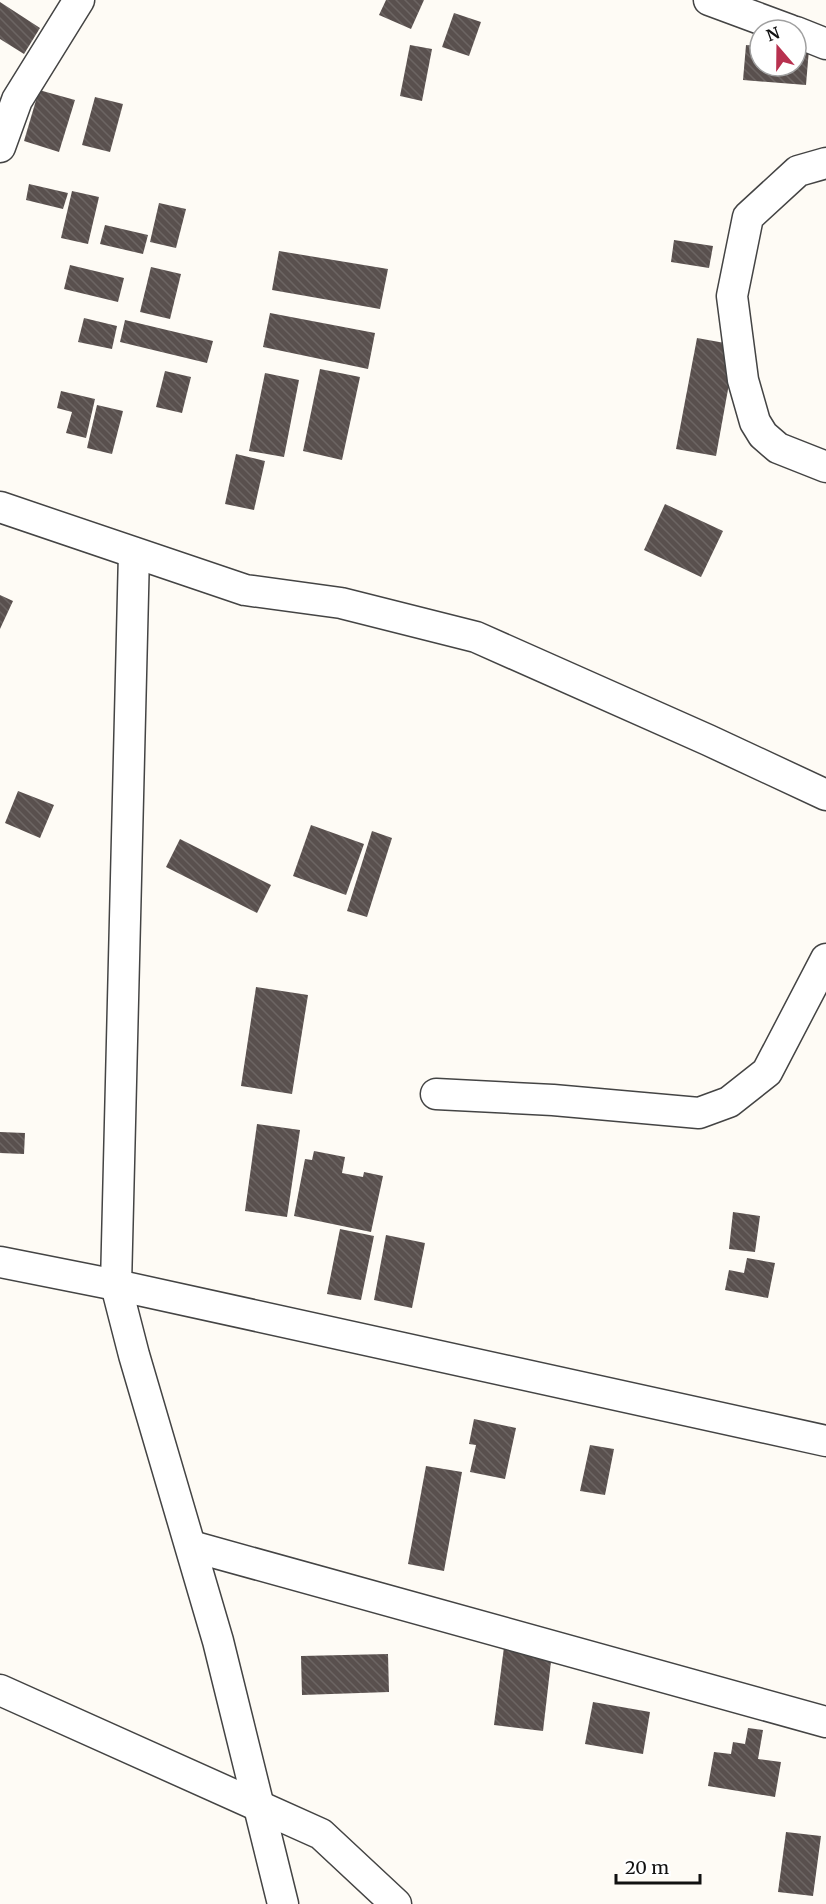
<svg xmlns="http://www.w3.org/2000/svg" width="826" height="1904" font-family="Merriweather,serif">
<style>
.building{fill:url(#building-back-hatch)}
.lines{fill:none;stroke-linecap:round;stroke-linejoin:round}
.minor-casing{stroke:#444;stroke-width:33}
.minor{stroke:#fff;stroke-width:30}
</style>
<defs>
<pattern id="building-back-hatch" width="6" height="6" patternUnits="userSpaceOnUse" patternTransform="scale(1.5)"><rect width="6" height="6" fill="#59504e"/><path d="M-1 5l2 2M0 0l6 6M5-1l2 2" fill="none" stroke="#6c6563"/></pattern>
</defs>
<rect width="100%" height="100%" fill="#fefbf5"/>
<!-- building -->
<g class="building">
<polygon points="386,0 424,0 411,29 379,15"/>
<polygon points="0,2 40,28 24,54 0,39"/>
<polygon points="454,13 481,22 469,56 442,47"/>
<polygon points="410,45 432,49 422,101 400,96"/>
<polygon points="746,45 760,46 760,66 796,66 796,49 809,49 806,85 743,80"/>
<polygon points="39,90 75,100 59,152 24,141"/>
<polygon points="95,97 123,104 110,152 82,145"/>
<polygon points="29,184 68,193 63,209 26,200"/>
<polygon points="72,191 99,197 88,244 61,238"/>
<polygon points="159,203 186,209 176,248 150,242"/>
<polygon points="105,225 148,235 143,254 100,244"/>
<polygon points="674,240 713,246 709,268 671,262"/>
<polygon points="279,251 388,269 380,309 272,290"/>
<polygon points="70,265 124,278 118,302 64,289"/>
<polygon points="151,267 181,274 170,319 140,312"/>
<polygon points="270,313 375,333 368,369 263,347"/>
<polygon points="84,318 117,326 112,349 78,342"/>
<polygon points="125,320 213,341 207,363 120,342"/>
<polygon points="697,338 736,345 716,456 676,449"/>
<polygon points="320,369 360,377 342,460 303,451"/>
<polygon points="165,371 191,377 182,413 156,407"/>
<polygon points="265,373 299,380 284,457 249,451"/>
<polygon points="61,391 95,399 86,438 66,433 72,412 57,408"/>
<polygon points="97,405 123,411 112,454 87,448"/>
<polygon points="236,454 265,461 254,510 225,504"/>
<polygon points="665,504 723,531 701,577 644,550"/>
<polygon points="0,595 13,601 0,629"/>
<polygon points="18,791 54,805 40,838 5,823"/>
<polygon points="311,825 364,844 346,895 293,876"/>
<polygon points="372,831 392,838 367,917 347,911"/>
<polygon points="180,839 271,885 257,913 166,867"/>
<polygon points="256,987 308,995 292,1094 241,1086"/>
<polygon points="257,1124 300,1130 287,1217 245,1211"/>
<polygon points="0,1132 25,1133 24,1154 0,1153"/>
<polygon points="314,1151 345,1157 342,1173 363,1177 364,1172 383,1176 371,1232 294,1216 305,1159 312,1160"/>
<polygon points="733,1212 760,1216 755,1252 729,1249"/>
<polygon points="340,1229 374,1236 361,1300 327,1294"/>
<polygon points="386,1235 425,1243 412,1308 374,1300"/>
<polygon points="747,1258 775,1263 768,1298 725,1290 729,1270 744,1273"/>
<polygon points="474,1419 516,1428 505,1479 470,1472 476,1445 469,1444"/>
<polygon points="590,1445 614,1449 605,1495 580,1491"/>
<polygon points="426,1466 462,1472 444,1571 408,1564"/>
<polygon points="504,1647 552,1653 543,1731 494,1725"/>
<polygon points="388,1654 389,1692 302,1695 301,1656"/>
<polygon points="593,1702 650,1712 643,1754 585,1744"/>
<polygon points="748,1728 763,1730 758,1759 781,1762 775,1797 708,1786 714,1752 731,1754 733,1742 745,1744"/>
<polygon points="786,1832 821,1836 813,1896 778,1892"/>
</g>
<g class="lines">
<defs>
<g id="minor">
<polyline points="709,0 790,30"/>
<polyline points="796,32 826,44"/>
<polyline points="0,147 17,100 79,0"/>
<polyline points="826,163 798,171 748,217 732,296 743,380 755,422 763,435 778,448 826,467"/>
<polyline points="0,507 245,590 341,603 476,637 708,740 826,795"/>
<polyline points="134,553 116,1285 134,1355 218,1641 283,1904"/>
<polyline points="436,1094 553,1100 699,1113 729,1102 767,1072 826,959"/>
<polyline points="0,1262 116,1285 826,1441"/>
<polyline points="191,1546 826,1722"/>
<polyline points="0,1690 321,1834 396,1904"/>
</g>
</defs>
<!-- minor casing -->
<use href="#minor" class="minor-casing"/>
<!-- minor -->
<use href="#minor" class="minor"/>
</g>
<!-- north arrow -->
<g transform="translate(778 48) rotate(340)"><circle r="28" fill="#ffffff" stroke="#a0a0a0" stroke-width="1.5"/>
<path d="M0-4.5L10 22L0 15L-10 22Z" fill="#b8314f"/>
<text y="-9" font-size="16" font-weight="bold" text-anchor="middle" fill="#111111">N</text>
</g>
<!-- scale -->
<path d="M616 1874v9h84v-9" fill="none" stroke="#111111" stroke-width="3"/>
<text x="625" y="1874" font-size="18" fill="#111111" stroke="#ffffff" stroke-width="4.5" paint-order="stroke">20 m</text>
</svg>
